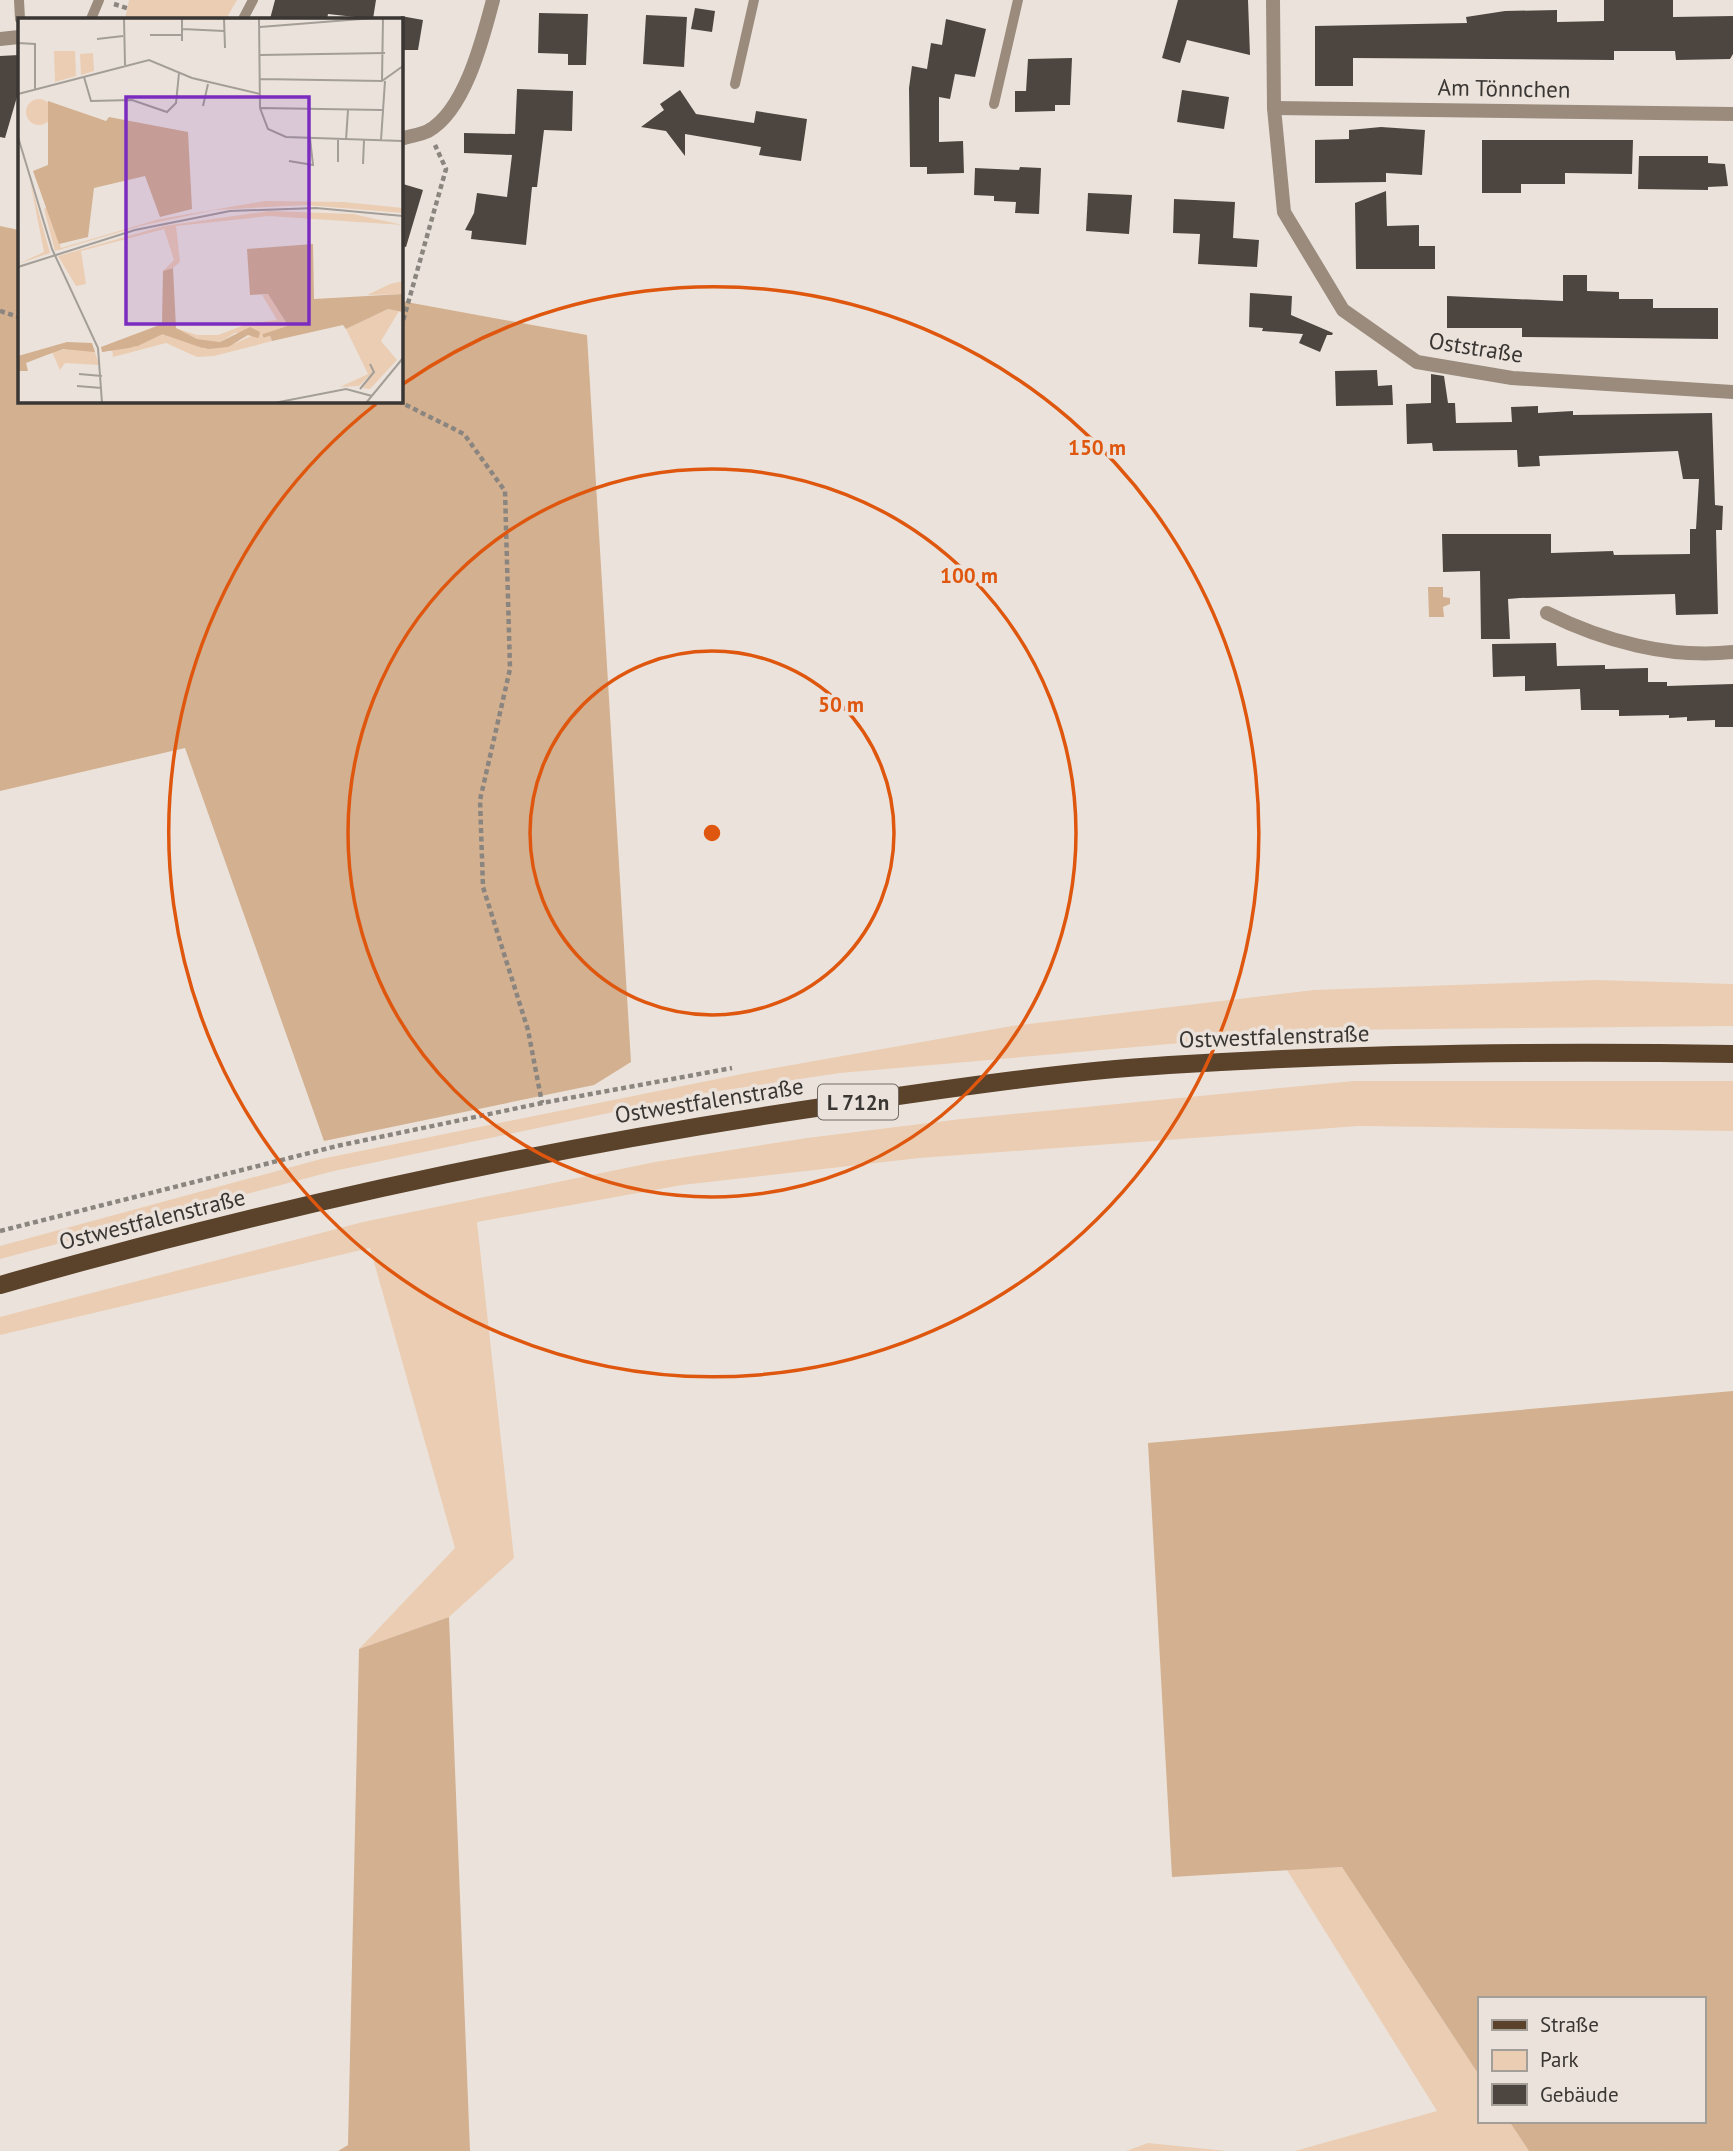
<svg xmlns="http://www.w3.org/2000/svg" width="1733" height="2151" font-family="'PT Sans',sans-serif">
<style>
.green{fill:#ebcdb3}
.forest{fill:#d3b090}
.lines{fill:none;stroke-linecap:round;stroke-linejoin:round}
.stream{stroke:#d3b090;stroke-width:7}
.building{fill:#4d4640}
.path{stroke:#8b8580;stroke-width:4.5;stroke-dasharray:5 3.5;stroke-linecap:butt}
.lane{stroke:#9a8b7d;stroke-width:10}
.street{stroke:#9a8b7d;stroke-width:14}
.primary{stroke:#5b422a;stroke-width:18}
.ring{fill:none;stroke:#df570e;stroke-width:3.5}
.labels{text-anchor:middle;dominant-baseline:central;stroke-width:7;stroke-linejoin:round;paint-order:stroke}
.shield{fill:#ebe3db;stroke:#6f6a65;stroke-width:2}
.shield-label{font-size:21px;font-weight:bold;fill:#3a3633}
.street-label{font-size:23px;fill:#3a3633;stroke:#ebe3db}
.inset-river{fill:none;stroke:#d3b090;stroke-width:3.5}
.inset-road{fill:none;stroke:#a49e98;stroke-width:2}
.view{fill:#7b2cbf;fill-opacity:0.15;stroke:#7b2cbf;stroke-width:3.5}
.inset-edge{fill:none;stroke:#3a3633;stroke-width:3.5}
.centre{fill:#df570e;stroke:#ebe3db;stroke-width:3.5}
.ring-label{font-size:21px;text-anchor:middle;font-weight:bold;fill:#df570e;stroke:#ebe3db;stroke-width:7;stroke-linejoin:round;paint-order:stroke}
</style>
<rect width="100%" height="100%" fill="#ebe3db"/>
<!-- green -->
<g class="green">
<polygon points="129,0 237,0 226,19 125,19"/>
<polygon points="1595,980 1733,984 1733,1026 1330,1030 840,1073 699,1094 334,1171 0,1259 0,1246 321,1159 747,1073 1012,1026 1314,990"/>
<polygon points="1354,1081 1733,1081 1733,1131 1359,1126 919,1158 682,1185 477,1222 514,1558 449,1617 359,1649 455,1548 370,1248 0,1335 0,1317 363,1222 655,1162 807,1138 961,1119"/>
<polygon points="1342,1867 1479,2075 1479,2121 1509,2121 1529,2151 1295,2151 1437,2111 1287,1870"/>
<polygon points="1148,2143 1227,2151 1126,2151"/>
</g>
<!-- forest -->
<g class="forest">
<polygon points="0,226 19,230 19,401 401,401 401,301 587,335 631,1062 594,1085 324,1141 185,748 0,791"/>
<polygon points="1428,587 1443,587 1443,597 1450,598 1450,604 1443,607 1444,617 1429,617"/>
<polygon points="1733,1391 1733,2151 1529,2151 1509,2121 1703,2121 1703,1999 1479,1999 1479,2075 1342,1867 1172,1877 1148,1443"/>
<polygon points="449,1617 470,2151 338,2151 348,2145 359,1649"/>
</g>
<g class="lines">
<!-- stream -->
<polyline class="stream" points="1632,2151 1719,2115"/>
</g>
<!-- building -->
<g class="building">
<polygon points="275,0 376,0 373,19 328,14 327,19 270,19"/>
<polygon points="1178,0 1248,0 1250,55 1187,40 1180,63 1162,58"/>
<polygon points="1604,0 1673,0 1673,17 1733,16 1733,54 1730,59 1676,60 1675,51 1614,51 1614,60 1353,58 1353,86 1315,86 1315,26 1467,23 1466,17 1505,11 1557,10 1557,22 1604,21"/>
<polygon points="695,8 715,11 712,32 691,29"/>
<polygon points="539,13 588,14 586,65 568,65 568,54 538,53"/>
<polygon points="646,15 687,17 684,67 643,64"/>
<polygon points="401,16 423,20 418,50 401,50"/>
<polygon points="946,19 986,29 975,77 955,74 950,99 939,97 939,142 963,141 964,173 927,174 927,167 910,167 909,88 912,66 927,69 931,43 942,45"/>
<polygon points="19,55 19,90 5,138 0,137 0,56"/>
<polygon points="1072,58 1070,105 1055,105 1055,111 1015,112 1015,91 1026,91 1028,59"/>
<polygon points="517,89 573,91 572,131 544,130 537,187 532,187 526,245 471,239 472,231 465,230 474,213 477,193 507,197 512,155 464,153 464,133 515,134"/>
<polygon points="680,90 696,114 754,123 756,111 807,119 801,161 759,155 761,147 685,134 685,156 666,131 641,127 664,110 660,104"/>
<polygon points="1182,90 1229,97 1224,129 1177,122"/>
<polygon points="1381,127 1425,130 1422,175 1386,173 1386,182 1315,183 1315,140 1349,139 1349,130"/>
<polygon points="1482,140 1633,140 1632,174 1565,173 1565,184 1521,184 1521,193 1482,193"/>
<polygon points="1639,156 1708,156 1708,163 1725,164 1728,186 1708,187 1708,190 1638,189"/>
<polygon points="1020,167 1041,168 1039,214 1015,213 1016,202 994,201 994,196 974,195 975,168 1019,170"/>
<polygon points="403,184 423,190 406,247 401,246"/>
<polygon points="1386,191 1387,226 1419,225 1419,246 1435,246 1435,269 1356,269 1355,203"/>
<polygon points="1088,193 1132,195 1129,234 1086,231"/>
<polygon points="1174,199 1235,202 1233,238 1259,240 1257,267 1198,264 1200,234 1173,233"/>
<polygon points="1563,275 1587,275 1587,291 1619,292 1619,299 1653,299 1653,308 1718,308 1718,339 1522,337 1522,328 1447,328 1447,296 1563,301"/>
<polygon points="1250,293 1292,296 1291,315 1333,333 1332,335 1327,335 1320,352 1299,343 1303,334 1262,331 1263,328 1249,327"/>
<polygon points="1377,370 1378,386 1392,385 1393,405 1336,406 1335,371"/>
<polygon points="1431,374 1444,376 1448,403 1455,403 1456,423 1512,422 1511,407 1538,406 1538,413 1573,411 1573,415 1712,413 1715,505 1723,506 1722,530 1716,530 1718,614 1676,615 1675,594 1520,598 1508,599 1510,639 1481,639 1480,571 1443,572 1442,534 1551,534 1551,553 1613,551 1614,555 1690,554 1690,529 1696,529 1699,479 1683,479 1678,451 1539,456 1540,466 1518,467 1517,450 1433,451 1432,443 1407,444 1406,404 1431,403"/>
<polygon points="1556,643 1557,666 1605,665 1605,669 1648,668 1648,682 1667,682 1667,686 1733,684 1733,727 1715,727 1715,720 1687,721 1687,717 1669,718 1669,715 1619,716 1619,710 1581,710 1580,689 1525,691 1525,676 1493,677 1492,644"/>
</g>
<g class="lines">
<!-- path -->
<g class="path">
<polyline points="114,4 130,9"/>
<polyline points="0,311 19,317"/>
<polyline points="401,328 446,169 435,145"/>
<polyline points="398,401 464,434 505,491 510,669 480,800 483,887 528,1030 542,1103"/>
<polyline points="0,1231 337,1146 542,1103 732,1068"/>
</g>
<!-- lane -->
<g class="lane">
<polyline points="19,0 20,19"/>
<polyline points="91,19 99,0"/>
<polyline points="243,19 253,0"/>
<polyline points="735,84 754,0"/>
<polyline points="994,104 1018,0"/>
</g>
<!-- street -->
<g class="street">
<polyline points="1273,0 1274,108 1284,212 1343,310 1417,362 1512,378 1733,392"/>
<polyline points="0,39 19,37"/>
<polyline points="1274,108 1733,114"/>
<path d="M401,139C409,136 420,135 428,131C465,111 483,38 493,0"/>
<path d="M1547,613C1603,641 1670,659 1733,652"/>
</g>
<!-- primary -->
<path class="primary" d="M0,1285C275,1206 553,1146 836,1105C946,1089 1057,1072 1169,1065C1356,1053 1545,1051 1733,1054"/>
</g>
<!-- distance rings -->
<g class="ring">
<circle cx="712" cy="833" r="182"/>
<circle cx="712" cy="833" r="364"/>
<path d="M403 384A545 545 0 1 1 376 404"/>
</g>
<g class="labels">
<!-- shield labels -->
<rect class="shield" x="818" y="1084.5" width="80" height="35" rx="5"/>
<g class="shield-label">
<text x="858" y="1102">L 712n</text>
</g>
<!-- street labels -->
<g class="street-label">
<text transform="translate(1504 88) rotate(1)">Am Tönnchen</text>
<text transform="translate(1476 347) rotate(9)">Oststraße</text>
<text transform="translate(1274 1036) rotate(-2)">Ostwestfalenstraße</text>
<text transform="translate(709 1100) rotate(-9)">Ostwestfalenstraße</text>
<text transform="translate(152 1219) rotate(-14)">Ostwestfalenstraße</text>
</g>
</g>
<!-- overview -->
<g transform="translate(18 18)">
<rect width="385" height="385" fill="#ebe3db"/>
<path d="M36,33H57L58,58L37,64ZM75,35L76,53L63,57L62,36ZM8 94a13 13 0 1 1 26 0a13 13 0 1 1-26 0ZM12,163L32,235L0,246L26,234ZM247,183L326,184L385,190V195L288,187L197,192L126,207L37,233L26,191L29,189L43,230L142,201ZM251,193L335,196L385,207L251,198L158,208L162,244L155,250L145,253L156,242L146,211L63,233L68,266L58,268L40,238L146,208ZM385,263V276L349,277L372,266ZM250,276L271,309L251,316L254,323L196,338L179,339L148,325L95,339L94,331L120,328L145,316L209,329L242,314L217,315L202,324L179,321L157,310L179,317H200L229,306L259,302L244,277ZM370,291L381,293L363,323L379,342L352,371L345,370L351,358L341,368L322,369L350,356L328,311ZM55,330L77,334L81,347L47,345L42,352L34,334Z" fill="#ebcdb3"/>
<path d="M30,83L88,103L91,99L170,114L174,191L142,199L127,158L76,170L70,219L41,226L15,153L30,147ZM295,226L296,281L385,276V294L370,291L328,311L325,307L254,323L251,315L271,309L250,276L232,277L229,231ZM155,250L158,310L179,321L202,324L232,309L242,314L240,320L230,317L210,329L190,331L145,316L120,328L84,334L83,329L144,306L145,253ZM49,324L74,325L77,334L44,331L8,345L10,353H0V338Z" fill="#d3b090"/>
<path class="inset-river" d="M245,318L290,303M84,332L112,328L138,312L184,328L212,326L229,314L241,318M0,344L49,328L76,332"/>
<path class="inset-road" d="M106,0L107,47M206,0L207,30M241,0L242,90L250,111L268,119L385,123M242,9L356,0M164,11L206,13M132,17H163M79,21L105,18M164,23V0M0,25L17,26V71M242,37L367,35M66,59L73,83L114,82L149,94L158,85L161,55M242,61L364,63L385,48M364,63L365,0M0,76L131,42L174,60L242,76M185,88L190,66M243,90L364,92M0,119L34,231L80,330L84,385M328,122L330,92M363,122L367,63M271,143L295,147L292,120M320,144V122M345,146L346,122M0,249L117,212L212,193L298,190L385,198M61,356L84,358M59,368L84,370M342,371L356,354L352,346M256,385L328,371L354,378M348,385L385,340"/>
<path class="view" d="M108,79H291V306H108Z"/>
<rect width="385" height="385" class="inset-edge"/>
</g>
<circle cx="712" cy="833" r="10" class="centre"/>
<g class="ring-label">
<text x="1097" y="455">150 m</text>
<text x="969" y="583">100 m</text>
<text x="841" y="712">50 m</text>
</g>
<!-- legend -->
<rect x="1478" y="1997" width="228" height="126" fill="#ebe3db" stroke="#a49e98" stroke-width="2"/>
<rect x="1492" y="2020" width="35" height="10" fill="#5b422a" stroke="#a49e98" stroke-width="2"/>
<text x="1540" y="2032" font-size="21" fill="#3a3633">Straße</text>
<rect x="1492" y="2050" width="35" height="21" fill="#ebcdb3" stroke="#a49e98" stroke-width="2"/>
<text x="1540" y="2067" font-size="21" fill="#3a3633">Park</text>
<rect x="1492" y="2084" width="35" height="21" fill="#4d4640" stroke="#a49e98" stroke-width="2"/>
<text x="1540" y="2102" font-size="21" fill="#3a3633">Gebäude</text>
</svg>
